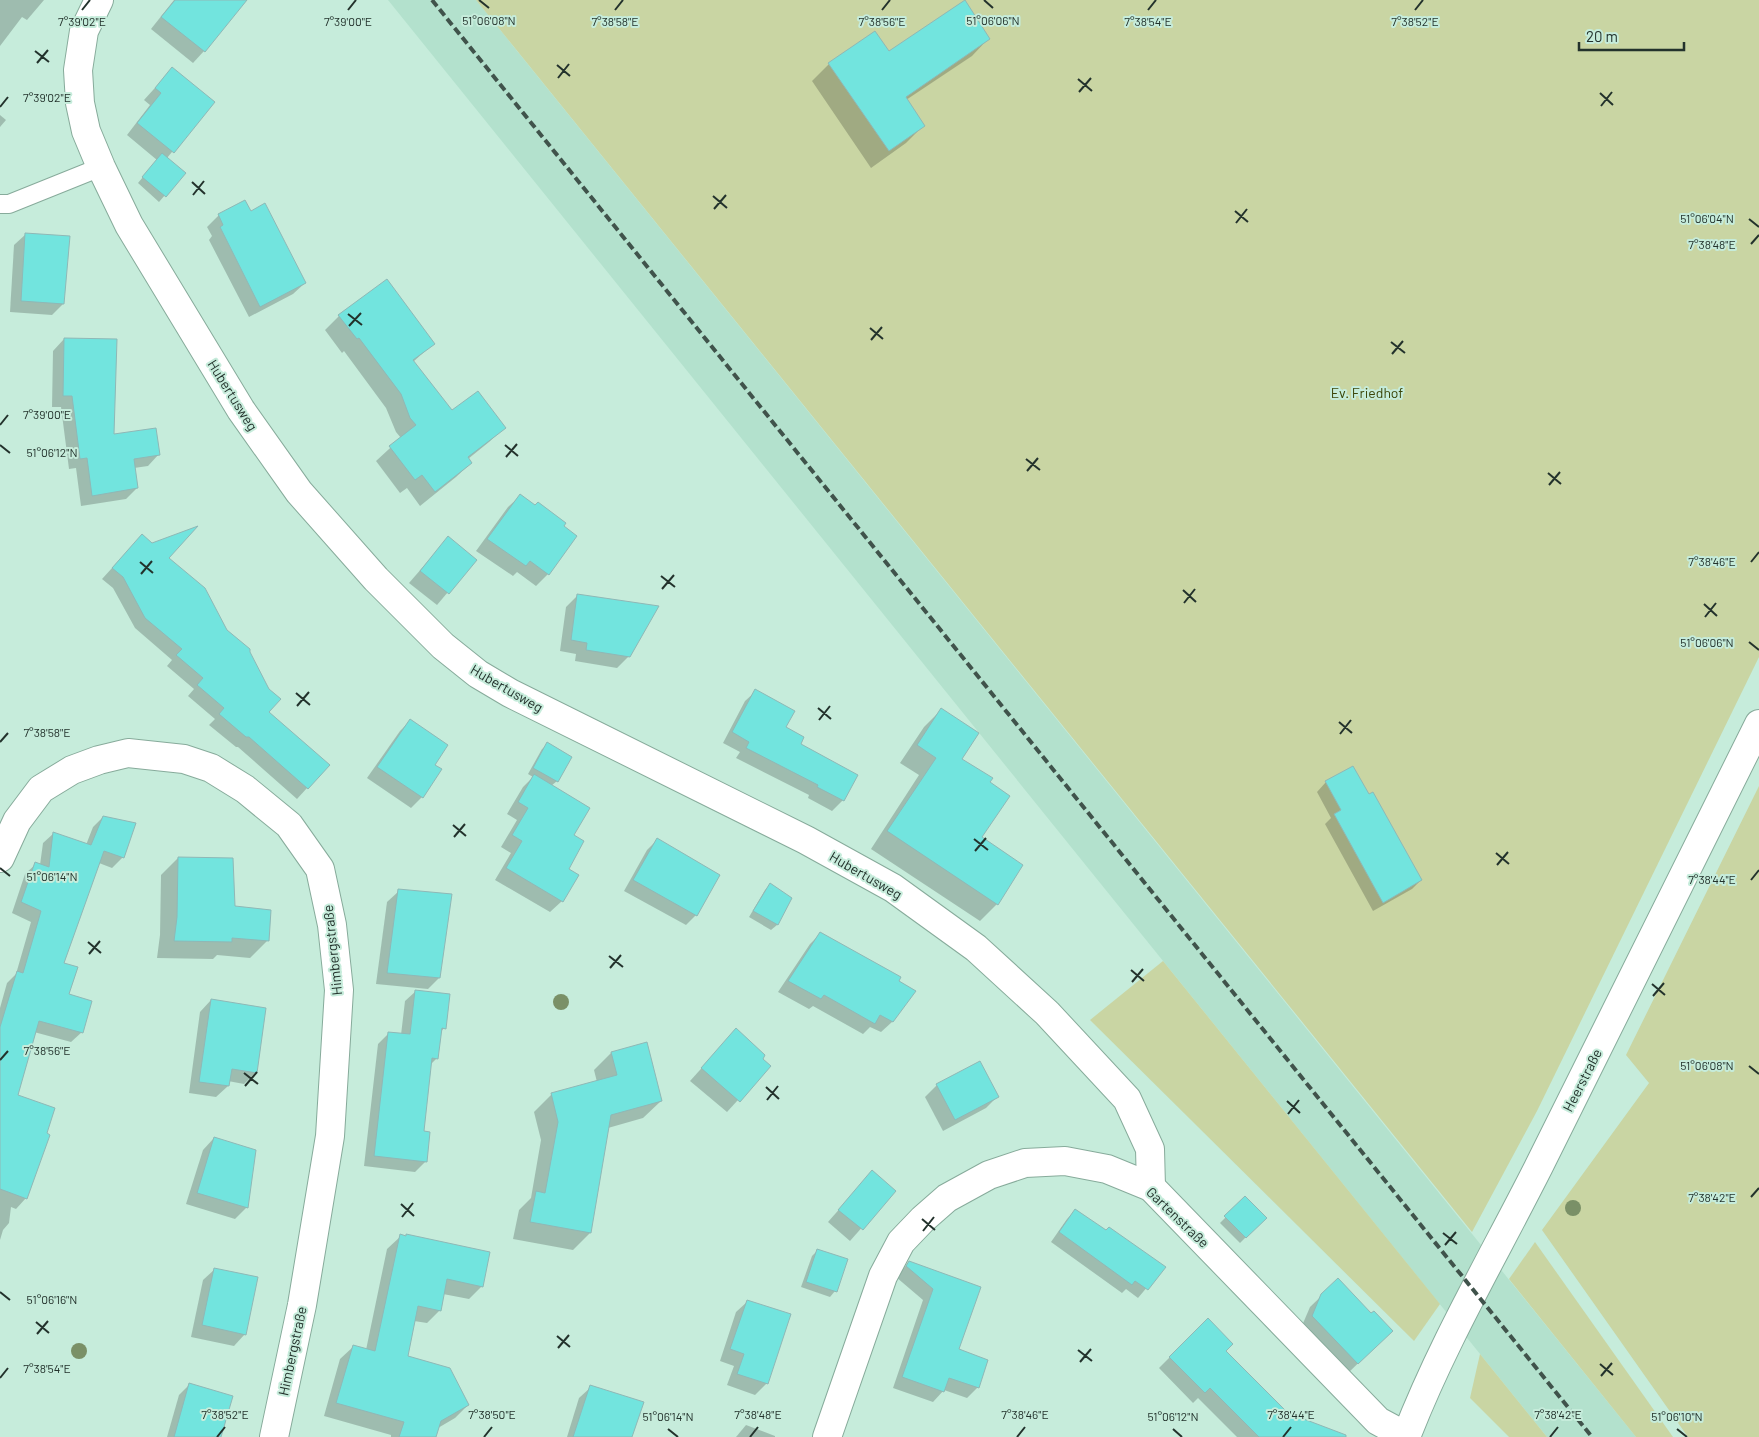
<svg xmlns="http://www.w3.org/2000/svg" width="1759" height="1437" font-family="Barlow,sans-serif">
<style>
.built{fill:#b3e1cd}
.green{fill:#c9d5a3}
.shadow{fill:#0003}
.building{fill:#72e4de;stroke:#8fb8b6}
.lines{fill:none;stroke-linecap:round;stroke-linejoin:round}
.service-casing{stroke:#87ab9b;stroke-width:20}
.minor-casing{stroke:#87ab9b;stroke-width:30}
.service{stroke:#fff;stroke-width:18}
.minor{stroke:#fff;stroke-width:28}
.rail{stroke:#40534b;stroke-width:4;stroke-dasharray:8 4;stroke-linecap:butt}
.tree{fill:#7a9067}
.ticks{fill:none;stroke:#23322c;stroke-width:2}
.labels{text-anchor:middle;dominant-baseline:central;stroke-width:4;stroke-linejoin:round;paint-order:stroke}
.park-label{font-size:14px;fill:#3b4508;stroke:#c6ecdb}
.street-label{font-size:14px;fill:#23322c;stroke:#c6ecdb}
.ticks-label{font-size:12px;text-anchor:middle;fill:#23322c;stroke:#c6ecdb;stroke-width:4;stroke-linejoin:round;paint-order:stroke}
</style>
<rect width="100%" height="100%" fill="#c6ecdb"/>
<!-- built -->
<polygon class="built" points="388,0 476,0 1636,1437 1547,1437"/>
<!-- green -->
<g class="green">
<polygon points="476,0 1759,0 1759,657 1537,1111 1472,1232"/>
<polygon points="1759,786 1759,1437 1688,1437 1542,1230 1649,1083 1626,1055"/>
<polygon points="1163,961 1440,1304 1414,1341 1090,1020"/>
<polygon points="1535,1242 1673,1437 1636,1437 1509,1279"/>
<polygon points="1480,1354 1547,1437 1509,1437 1470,1398"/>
</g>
<!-- shadow -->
<g class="shadow">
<polygon points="0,0 44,0 27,20 22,17 0,46"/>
<polygon points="174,0 245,0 204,51 193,63 151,29"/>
<polygon points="875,32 889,53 989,38 972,56 906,100 923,126 906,143 871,168 812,81 829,64"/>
<polygon points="172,69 213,102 167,158 184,173 159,202 138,183 157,160 127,135 150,105 144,100"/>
<polygon points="0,115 6,120 0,127"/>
<polygon points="245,202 250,212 305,283 293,294 249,317 209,240 212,236 207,227 219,215"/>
<polygon points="26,234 63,304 52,315 10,312 14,245"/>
<polygon points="339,316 433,344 413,362 452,412 504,428 489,442 468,459 471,463 456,477 420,506 407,488 400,493 376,461 401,438 396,432 386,408 344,351 342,353 325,330"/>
<polygon points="64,339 113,435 159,454 148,466 134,468 137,488 126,499 81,506 76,468 69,469 61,407 52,407 53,351"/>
<polygon points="520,496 576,536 548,574 536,586 517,572 513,576 476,551 508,507"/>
<polygon points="448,538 475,560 437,605 409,583"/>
<polygon points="132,546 167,558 226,631 268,690 267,712 328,765 297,799 238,747 236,747 209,725 215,719 188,696 194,689 167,666 172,660 135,628 113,588 102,579"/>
<polygon points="578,595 629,656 617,668 575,661 576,654 560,651 566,607"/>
<polygon points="756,691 784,728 799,744 856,775 843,800 832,811 808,798 809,795 736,758 740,752 723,743 745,701"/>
<polygon points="942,709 960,759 988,782 980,837 997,904 980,921 871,849 919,775 900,763 924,727"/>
<polygon points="410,721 433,765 422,797 411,808 367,778 400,731"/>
<polygon points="548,744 570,757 557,781 551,786 573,835 562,901 550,912 495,880 511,853 501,847 517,820 507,814 523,787 533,777 528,774 542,749"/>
<polygon points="1326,782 1368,795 1421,880 1412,889 1373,911 1325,824 1331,818 1317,792"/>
<polygon points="103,817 123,857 112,868 99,863 62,964 68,995 82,1032 71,1042 34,1032 0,1062 0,1008 7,983 16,974 31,922 12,913 25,874 36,864 40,865 43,843 54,833 86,845 93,827"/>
<polygon points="657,840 696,915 686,925 624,891 647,850"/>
<polygon points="178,858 234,907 267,941 250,958 217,955 213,959 157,958 160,935 161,875"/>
<polygon points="770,885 791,898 777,925 771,930 749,917 765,890"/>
<polygon points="399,891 439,978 428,989 376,984 387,902"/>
<polygon points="821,933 915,991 892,1022 881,1032 870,1027 863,1034 813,1006 809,1009 778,992 810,944"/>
<polygon points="416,991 444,1028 440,1033 437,1058 430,1065 423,1132 426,1161 415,1172 364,1166 378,1044 389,1033 401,1035 405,1001"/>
<polygon points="211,1000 256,1072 244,1084 228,1081 228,1086 216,1097 189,1093 200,1012"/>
<polygon points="736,1030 769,1066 727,1112 690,1081"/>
<polygon points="611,1053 661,1101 643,1118 608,1128 590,1233 573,1250 513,1239 519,1210 531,1198 541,1140 534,1112 551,1095 597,1082 594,1070"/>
<polygon points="979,1063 997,1097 986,1108 943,1131 925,1097 937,1085"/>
<polygon points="0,1090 26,1198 16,1209 11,1207 9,1223 3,1230 0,1240"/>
<polygon points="214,1138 247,1207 235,1219 186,1204 203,1150"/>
<polygon points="872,1172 894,1191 850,1241 828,1222"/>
<polygon points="1245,1198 1265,1218 1240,1243 1220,1223"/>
<polygon points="1075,1211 1164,1267 1138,1298 1126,1289 1122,1293 1051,1242 1067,1219"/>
<polygon points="401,1236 482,1286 469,1299 443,1294 440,1310 427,1323 414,1321 406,1357 468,1405 455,1418 438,1428 435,1437 391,1437 391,1435 324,1416 340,1359 354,1346 366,1350 387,1249"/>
<polygon points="818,1250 835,1291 830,1297 801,1287 812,1256"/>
<polygon points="909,1262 979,1287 957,1350 978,1387 967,1398 944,1390 933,1402 893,1388 923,1300 896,1277"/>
<polygon points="215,1269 245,1334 234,1346 191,1337 203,1280"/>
<polygon points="1338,1280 1379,1343 1346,1375 1301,1328 1310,1307"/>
<polygon points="748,1301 767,1383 755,1395 727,1385 734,1366 720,1361 736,1312"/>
<polygon points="1208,1319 1224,1351 1288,1414 1323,1437 1237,1437 1198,1398 1193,1403 1159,1368"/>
<polygon points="190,1384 220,1437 167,1437 179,1395"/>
<polygon points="591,1387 631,1437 567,1437 579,1398"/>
<polygon points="746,1425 775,1436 775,1437 736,1437"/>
</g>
<!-- building -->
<g class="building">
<polygon points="175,0 247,0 205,52 161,17"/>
<polygon points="965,0 990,39 906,97 925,126 889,151 828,63 875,31 889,51"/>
<polygon points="172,67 215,102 174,153 137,123 161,93 155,88"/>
<polygon points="162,153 186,173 166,197 142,177"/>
<polygon points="245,200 251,211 265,203 306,283 260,307 220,227 223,225 218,214"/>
<polygon points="25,233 70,236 64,304 21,301"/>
<polygon points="387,279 435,344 413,360 452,410 478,391 506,428 468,457 472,463 435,492 422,475 415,480 389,446 416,425 410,418 401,394 359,338 357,339 338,315"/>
<polygon points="64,338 117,339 114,434 156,428 160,455 134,459 138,488 92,496 87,458 80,459 72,396 63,396"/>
<polygon points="520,494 535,505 538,502 566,523 564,526 577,536 549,575 530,561 526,566 487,539"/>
<polygon points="198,526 169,558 205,588 227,630 250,649 250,652 269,689 281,699 269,712 330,765 308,789 249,737 246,737 219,714 224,708 197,685 203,678 176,655 182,649 145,618 123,577 112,568 142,534 152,543"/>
<polygon points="448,536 477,560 449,594 420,571"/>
<polygon points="577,594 659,606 630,657 586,650 587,643 571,640"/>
<polygon points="755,689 795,711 786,727 804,737 801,744 858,775 844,801 817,787 818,785 746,748 749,742 732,732"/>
<polygon points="941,708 979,733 962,759 993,778 990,782 1010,796 982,837 1023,865 998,905 887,831 936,758 917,745"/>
<polygon points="410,719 448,745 435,765 442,769 423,798 377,767"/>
<polygon points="547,742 572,757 558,782 533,768"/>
<polygon points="1353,766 1369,794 1373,792 1422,880 1383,903 1334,814 1341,810 1325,781"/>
<polygon points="534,774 590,808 574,835 584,841 569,869 579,875 563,902 506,868 522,841 512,835 528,808 518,802"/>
<polygon points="103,816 136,823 124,858 104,851 64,963 78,967 69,994 92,1001 83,1033 39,1021 18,1095 55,1108 47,1133 50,1135 27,1199 0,1189 0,1027 17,971 23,973 41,911 21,902 35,862 49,867 53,832 91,845"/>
<polygon points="657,838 720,875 697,916 633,880"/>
<polygon points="178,857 233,858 235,906 271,910 269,941 232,938 232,942 174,941 177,917"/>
<polygon points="770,883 792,898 778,925 753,911"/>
<polygon points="398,889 452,894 440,978 387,973"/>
<polygon points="820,932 901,977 899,981 916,991 893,1022 880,1015 875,1024 824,995 821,999 788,981"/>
<polygon points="415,990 450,994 446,1029 442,1028 438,1059 432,1058 424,1131 430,1132 427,1162 374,1156 388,1032 410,1034"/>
<polygon points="211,999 266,1008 257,1073 232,1069 229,1086 199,1082"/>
<polygon points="736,1028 765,1055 763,1059 771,1066 740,1102 701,1068"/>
<polygon points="647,1042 662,1101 611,1115 591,1233 530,1222 536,1191 545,1193 558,1122 551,1093 617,1075 611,1052"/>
<polygon points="980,1061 999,1097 955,1120 936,1084"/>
<polygon points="214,1137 256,1150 248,1208 197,1193"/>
<polygon points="872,1170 896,1191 863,1230 838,1210"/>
<polygon points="1245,1196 1267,1218 1246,1238 1224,1216"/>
<polygon points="1075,1209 1106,1230 1109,1227 1166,1267 1148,1290 1135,1281 1132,1285 1059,1232"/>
<polygon points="400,1234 406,1236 406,1234 490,1252 483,1287 447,1279 441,1311 418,1306 408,1356 450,1368 469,1405 441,1421 436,1437 399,1437 404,1422 336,1403 353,1345 375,1351"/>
<polygon points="817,1249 848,1259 837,1292 806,1282"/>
<polygon points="909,1261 981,1287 959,1349 988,1360 979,1388 949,1378 944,1392 902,1377 933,1289 906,1266"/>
<polygon points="214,1268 258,1277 246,1335 202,1325"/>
<polygon points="1338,1278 1371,1313 1374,1311 1393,1331 1358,1364 1312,1316 1321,1294"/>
<polygon points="747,1300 791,1314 768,1384 737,1374 744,1354 730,1349"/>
<polygon points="1208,1318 1233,1344 1226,1351 1288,1413 1346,1435 1346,1437 1259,1437 1210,1388 1205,1393 1169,1357"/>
<polygon points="189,1383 233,1396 221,1437 174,1437"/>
<polygon points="590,1385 644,1402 632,1437 573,1437"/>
</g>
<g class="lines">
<defs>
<polyline id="service" points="0,204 9,204 101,167"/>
<g id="minor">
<polyline points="99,0 84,31 78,70 80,103 86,131 101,167 129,225 241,410 299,492 376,579 443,646 478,674 510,693 806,840 893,888 976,948 1047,1013 1127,1099 1150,1149 1151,1187"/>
<polyline points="0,858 17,821 41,789 72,770 99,760 128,753 184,759 211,768 245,789 289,825 320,869 332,925 339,990 330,1136 302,1305 274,1437"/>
<polyline points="827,1437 883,1276 901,1242 923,1219 947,1198 989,1175 1025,1163 1065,1161 1107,1169 1151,1187 1378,1421 1406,1436"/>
<path d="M1406,1437C1442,1344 1493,1257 1538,1168C1612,1020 1686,872 1759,724"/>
</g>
</defs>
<!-- service casing -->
<use href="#service" class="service-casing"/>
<!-- minor casing -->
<use href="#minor" class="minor-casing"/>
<!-- service -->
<use href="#service" class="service"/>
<!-- minor -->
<use href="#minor" class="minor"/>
<!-- rail -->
<polyline class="rail" points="432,0 1592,1437"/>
</g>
<!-- trees -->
<g class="tree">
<circle cx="561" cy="1002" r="8"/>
<circle cx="1573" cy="1208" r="8"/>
<circle cx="79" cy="1351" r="8"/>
</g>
<!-- ticks -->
<path class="ticks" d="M479,0L489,8M984,0L993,8M82,10L90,0M348,10L356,0M615,10L623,0M882,10L890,0M1148,10L1156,0M1415,10L1423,0M35,51L49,62M37,63L48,50M557,65L570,76M558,78L569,64M1078,79L1092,91M1079,92L1091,78M1600,93L1613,105M1601,106L1612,92M0,107L8,97M192,182L205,194M193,195L204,181M713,196L727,208M714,209L726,195M1235,211L1248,222M1749,219L1759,227M1236,223L1247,209M1751,244L1759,235M348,314L362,325M349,326L361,313M870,328L883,339M871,340L882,327M1391,342L1405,353M1392,354L1403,341M0,425L8,415M0,445L10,453M505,445L518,456M506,457L517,444M1026,459L1040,470M1027,471L1038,458M1548,473L1561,484M1549,485L1560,472M140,562L153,573M1751,562L1759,552M141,574L152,561M661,576L675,587M662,589L674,575M1183,590L1196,602M1184,603L1195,589M1704,604L1717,616M1705,617L1716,603M1749,642L1759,650M296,693L310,705M297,706L309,692M818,708L831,719M819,720L830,706M1339,722L1352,733M1340,734L1351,720M0,742L8,733M453,825L466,836M454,837L465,824M974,839L988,850M975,851L986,838M1496,853L1509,864M1497,865L1508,852M0,868L10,876M1751,880L1759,870M88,942L101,953M89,954L100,941M609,956L623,967M610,968L621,955M1131,970L1144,981M1132,982L1143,969M1652,984L1665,995M1653,996L1664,983M0,1060L8,1051M1749,1066L1759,1074M244,1073L258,1084M245,1086L257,1072M766,1087L779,1099M767,1100L778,1086M1287,1101L1300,1113M1288,1114L1299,1100M1751,1197L1759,1188M401,1204L414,1216M402,1217L413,1203M922,1219L935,1230M923,1231L934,1217M1443,1233L1457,1244M1445,1245L1456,1232M0,1292L10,1300M36,1322L49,1333M37,1334L48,1321M557,1336L570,1347M558,1348L569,1335M1078,1350L1092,1361M1080,1362L1091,1349M1600,1364L1613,1375M1601,1376L1612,1363M0,1378L8,1368M668,1429L678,1437M1173,1429L1182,1437M1677,1429L1687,1437M217,1437L225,1427M484,1437L492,1427M750,1437L758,1427M1017,1437L1025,1427M1283,1437L1291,1427M1550,1437L1558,1427"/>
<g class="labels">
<!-- park labels -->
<g class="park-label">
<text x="1367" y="392">Ev. Friedhof</text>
</g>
<!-- street labels -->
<g class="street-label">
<text transform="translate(233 395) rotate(58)">Hubertusweg</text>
<text transform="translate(507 688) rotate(30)">Hubertusweg</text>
<text transform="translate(866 875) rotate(30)">Hubertusweg</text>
<text transform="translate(332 950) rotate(-96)">Himbergstraße</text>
<text transform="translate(1582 1080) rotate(-63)">Heerstraße</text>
<text transform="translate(1178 1217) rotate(44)">Gartenstraße</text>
<text transform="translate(292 1351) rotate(-78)">Himbergstraße</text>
</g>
</g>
<g class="ticks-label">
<text x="489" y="25">51°06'08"N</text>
<text x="993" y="25">51°06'06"N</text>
<text x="82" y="26">7°39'02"E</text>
<text x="348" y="26">7°39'00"E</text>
<text x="615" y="26">7°38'58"E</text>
<text x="882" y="26">7°38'56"E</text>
<text x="1148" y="26">7°38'54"E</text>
<text x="1415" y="26">7°38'52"E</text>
<text x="47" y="102">7°39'02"E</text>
<text x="1707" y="223">51°06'04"N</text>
<text x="1712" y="249">7°38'48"E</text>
<text x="47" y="419">7°39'00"E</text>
<text x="52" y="457">51°06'12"N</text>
<text x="1712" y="566">7°38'46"E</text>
<text x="1707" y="647">51°06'06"N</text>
<text x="47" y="737">7°38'58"E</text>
<text x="52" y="881">51°06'14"N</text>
<text x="1712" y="884">7°38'44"E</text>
<text x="47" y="1055">7°38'56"E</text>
<text x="1707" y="1070">51°06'08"N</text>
<text x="1712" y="1202">7°38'42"E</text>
<text x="52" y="1304">51°06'16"N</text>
<text x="47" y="1373">7°38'54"E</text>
<text x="225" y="1419">7°38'52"E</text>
<text x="492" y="1419">7°38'50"E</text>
<text x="758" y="1419">7°38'48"E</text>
<text x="1025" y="1419">7°38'46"E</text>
<text x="1291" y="1419">7°38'44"E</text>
<text x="1558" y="1419">7°38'42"E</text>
<text x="668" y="1421">51°06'14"N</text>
<text x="1173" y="1421">51°06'12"N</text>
<text x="1677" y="1421">51°06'10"N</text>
</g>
<!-- scale -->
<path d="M1579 42v8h105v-8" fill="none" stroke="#23322c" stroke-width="2.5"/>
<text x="1586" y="42" font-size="15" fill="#23322c" stroke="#c6ecdb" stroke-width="4" paint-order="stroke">20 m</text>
</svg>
